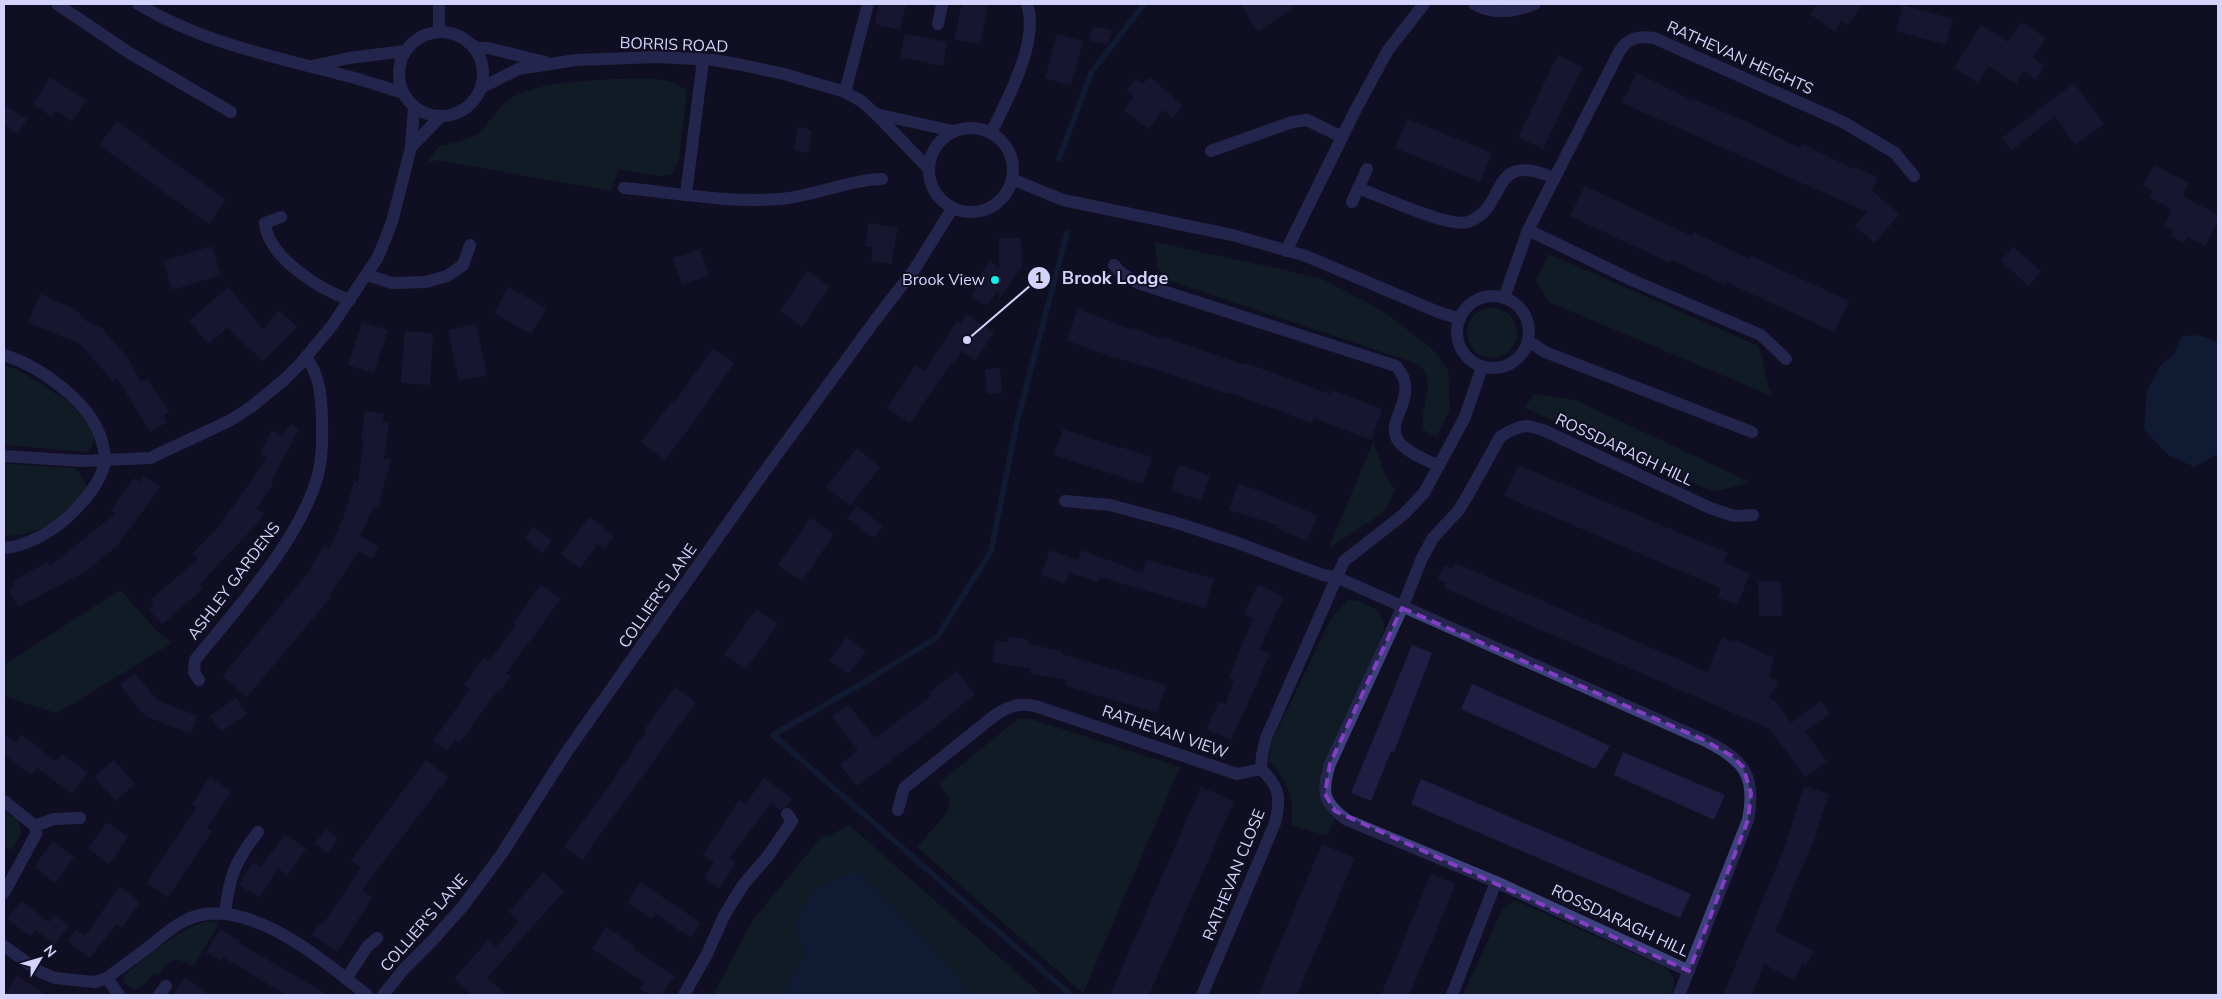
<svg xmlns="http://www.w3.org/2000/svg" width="2222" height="999" font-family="'Nunito Sans',sans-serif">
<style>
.green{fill:#132c28}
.water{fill:#112945}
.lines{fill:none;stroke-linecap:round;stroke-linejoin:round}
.stream{stroke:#112945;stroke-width:5.5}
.building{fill:#201d42}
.minor{stroke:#3d417e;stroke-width:12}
.marked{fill:none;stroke:#843dc5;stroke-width:4;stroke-dasharray:10 6;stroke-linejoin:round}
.poi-dot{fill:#0feded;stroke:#110f22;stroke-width:2}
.labels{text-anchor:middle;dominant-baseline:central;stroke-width:4;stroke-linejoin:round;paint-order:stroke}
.street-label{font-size:16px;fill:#d4d3fc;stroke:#110f22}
.poi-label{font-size:16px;fill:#d4d3fc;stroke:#110f22;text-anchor:end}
.leader{fill:none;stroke:#d4d3fc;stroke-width:2}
.callout-dot{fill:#d4d3fc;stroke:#110f22;stroke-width:2}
.mark-label{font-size:15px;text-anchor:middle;font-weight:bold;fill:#111}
.callout-label{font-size:18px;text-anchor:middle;font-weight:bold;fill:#d4d3fc;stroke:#110f22;stroke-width:4;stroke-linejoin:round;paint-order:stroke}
</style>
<rect width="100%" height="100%" fill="#110f22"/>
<!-- green -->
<g class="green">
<path d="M616,79C639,79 667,75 686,90V98L679,160L672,174L659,176L619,169L611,191L437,160L426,164L439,146C452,143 471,141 482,130C491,121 498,106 510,99C542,81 580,82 616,79Z"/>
<path d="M1155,242L1320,278L1383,311L1433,350L1448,370L1450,408L1437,437L1424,430C1417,409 1440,383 1418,364L1164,279L1157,266Z"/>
<path d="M1549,254L1758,346C1765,362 1765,379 1772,396L1549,302L1536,281Z"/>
<circle cx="1492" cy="333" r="25"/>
<polygon points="4,365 20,371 70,403 95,432 92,446 88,452 4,445"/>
<polygon points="1534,394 1575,400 1750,482 1715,492 1525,408"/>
<polygon points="1373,442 1384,472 1395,490 1384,512 1329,548"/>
<path d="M4,464L75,468L79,471L88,489C73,507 55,525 32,532C23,535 13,535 4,536Z"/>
<polygon points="120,590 157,631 172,643 57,713 4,696 4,665"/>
<path d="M1348,600C1360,600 1382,608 1384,623C1385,628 1381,637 1380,643L1320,772L1322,798L1326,809L1335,819L1327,836L1291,825C1296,801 1286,777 1268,761L1272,741L1331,619Z"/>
<polygon points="1018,719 1030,719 1180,767 1083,993 917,847 947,813 950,800 939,783"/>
<polygon points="4,811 16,819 21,828 20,836 12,850 4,846"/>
<polygon points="849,825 1042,995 713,995 753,920 823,835 829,836"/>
<path d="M1514,900L1664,967C1675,975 1677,984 1671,995H1463L1502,910Z"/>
<path d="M211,921L218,924L194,966C174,957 171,957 158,975L153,973L147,982L137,989L129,987L123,981L124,975C149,957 181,925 211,921Z"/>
</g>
<!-- water -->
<g class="water">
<polygon points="2196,335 2218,341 2218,453 2195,467 2169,456 2144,429 2147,391 2160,366 2174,354 2181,337"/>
<path d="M857,871C898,911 937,949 970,995H782L805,956L795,923L815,888Z"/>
</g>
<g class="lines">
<!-- stream -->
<g class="stream">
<polyline points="1059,159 1091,73 1144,4"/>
<polyline points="1067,233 1017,422 991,551 937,637 868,680 773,735 1071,995"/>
</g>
</g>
<!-- building -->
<g class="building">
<polygon points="879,4 906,4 900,30 875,24"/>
<polygon points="962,4 988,4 980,44 954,39"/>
<polygon points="1240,4 1298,4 1258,32"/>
<polygon points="1817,4 1863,4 1848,25 1842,21 1835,32 1810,14"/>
<polygon points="1903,5 1953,19 1946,45 1896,31"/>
<polygon points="2021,22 2046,38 2033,58 2045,66 2036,80 2024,71 2016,84 1989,66 1978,83 1954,68 1981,25 2008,42"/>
<polygon points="1093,26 1112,31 1108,45 1089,40"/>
<polygon points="905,34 947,42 943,66 900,57"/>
<polygon points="1057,34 1083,41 1071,85 1045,78"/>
<polygon points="1558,55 1583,67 1543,149 1518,137"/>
<polygon points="1637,73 1692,100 1693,99 1747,122 1800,148 1802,144 1854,169 1856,167 1878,178 1871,190 1899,214 1875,243 1855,226 1867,212 1622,103"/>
<polygon points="50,77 86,100 72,121 56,111 52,117 33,104"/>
<polygon points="1149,77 1174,97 1173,98 1182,106 1173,118 1163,110 1148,129 1123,110 1134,96 1127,90 1136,79 1143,84"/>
<polygon points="2074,83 2104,124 2075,145 2055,116 2012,150 2002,138"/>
<polygon points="4,105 27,119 18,134 4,125"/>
<polygon points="1407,119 1492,153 1480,182 1395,148"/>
<polygon points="117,121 226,200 209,224 99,145"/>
<polygon points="798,127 812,130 808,153 794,150"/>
<polygon points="2154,165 2189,183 2183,196 2218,215 2218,221 2205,246 2188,237 2184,243 2171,236 2174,230 2164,225 2172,210 2150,197 2153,191 2143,185"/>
<polygon points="1585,186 1692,236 1694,232 1749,259 1751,256 1849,301 1834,332 1726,282 1725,285 1672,260 1670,263 1570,216"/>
<polygon points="869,223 898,228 891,264 871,261 873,247 865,246"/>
<polygon points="999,238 1021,238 1022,267 999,299 999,293 997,292 986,306 971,295 976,289 972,286 990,261 999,268"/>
<polygon points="212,246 221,275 172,290 163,261"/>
<polygon points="2013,247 2041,271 2029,286 2001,261"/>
<polygon points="700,249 709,276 682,285 673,258"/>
<polygon points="807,271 830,287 802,327 780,311"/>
<polygon points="228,287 263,329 279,310 297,327 263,361 227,328 208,344 189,321"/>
<polygon points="508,287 546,308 531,334 494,313"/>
<polygon points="40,294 75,309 86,321 101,327 128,358 141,382 147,378 169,412 163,416 167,422 150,432 117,378 113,381 80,344 28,322"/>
<polygon points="1078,309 1133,330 1134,328 1162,339 1163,337 1245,365 1246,363 1330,394 1332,390 1382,409 1371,440 1314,418 1312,423 1228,392 1228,394 1145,366 1145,367 1118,358 1118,359 1066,340"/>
<polygon points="966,314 994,332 976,360 962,351 954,363 952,362 910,423 887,408 916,365 924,371 957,321 961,323"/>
<polygon points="362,322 388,330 374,373 348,365"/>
<polygon points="476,324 487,375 459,381 448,330"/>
<polygon points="405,331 433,333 430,385 401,383"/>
<polygon points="713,348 734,363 696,419 665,460 641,442 672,401 674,403"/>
<polygon points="1000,368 1002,393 987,394 985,369"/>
<polygon points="365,411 384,414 382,422 389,423 384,458 391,459 378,507 374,506 360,536 379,546 373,559 358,552 329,596 331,597 247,697 222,676 312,568 310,567 324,546 329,549 344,516 354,481 358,482 364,441 361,441"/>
<polygon points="291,424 299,429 271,482 274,483 256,508 264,514 255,526 199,585 203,589 162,624 149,610 154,606 150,600 198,559 192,554 219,526 267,458 260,454 272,430 282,436"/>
<polygon points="1063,429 1120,448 1120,447 1152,457 1143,484 1054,455"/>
<polygon points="857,448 880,467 850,506 826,487"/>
<polygon points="1179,465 1210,476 1201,501 1171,490"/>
<polygon points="1518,465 1728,553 1724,562 1750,574 1737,605 1717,597 1721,588 1504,496"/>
<polygon points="144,476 160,487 118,545 83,573 18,607 9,590 15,587 12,581 48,562 50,566 116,513 111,510 134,478 140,482"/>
<polygon points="1238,484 1263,492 1318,516 1307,541 1276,528 1278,525 1229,510"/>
<polygon points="857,506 883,526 874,538 847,518"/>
<polygon points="589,517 614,536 604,549 598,544 580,568 561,554"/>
<polygon points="810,518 834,534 802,581 778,565"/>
<polygon points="533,527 552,541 543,553 524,538"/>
<polygon points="1050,550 1078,560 1081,550 1143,573 1147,560 1214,579 1205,608 1100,577 1098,582 1069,573 1065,584 1041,575"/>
<polygon points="1455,563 1707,672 1722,637 1734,643 1736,640 1774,658 1769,677 1778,682 1769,698 1775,701 1791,723 1821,701 1830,714 1805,731 1827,761 1805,777 1770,729 1444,588 1446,583 1438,579 1444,565 1452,569"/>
<polygon points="1781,581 1782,616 1759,616 1758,582"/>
<polygon points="541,584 561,599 506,673 511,676 499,692 498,690 460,743 455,740 447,751 433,741 470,689 464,685 484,657 489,661 516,625 513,623"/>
<polygon points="1258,584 1284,597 1259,649 1270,654 1231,740 1206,729 1219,702 1226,704 1234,679 1229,678 1230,674 1253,619 1244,614"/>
<polygon points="756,609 778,624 746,669 724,654"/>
<polygon points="1008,636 1028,640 1027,644 1062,651 1062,654 1166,685 1157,713 1066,686 1067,680 1030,673 1031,669 992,662 996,641 1007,642"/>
<polygon points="847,637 866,652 848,674 829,660"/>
<polygon points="1412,645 1432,653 1394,752 1391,751 1371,801 1351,793"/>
<polygon points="957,671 975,694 930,731 857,786 840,765 858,750 832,717 848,704 875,738 931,696 929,693"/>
<polygon points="135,673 157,700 198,716 191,734 145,716 120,685"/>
<polygon points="1472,684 1578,731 1610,746 1595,769 1461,709"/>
<polygon points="675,687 696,702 582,860 564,847 607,789 646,731 644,730"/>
<polygon points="236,698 247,714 221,732 210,716"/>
<polygon points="4,734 16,743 22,735 56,762 62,754 88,773 72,794 37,768 31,775 4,754"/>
<polygon points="1623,752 1725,795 1714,820 1614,775"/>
<polygon points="114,760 135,784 115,801 94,777"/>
<polygon points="426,760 448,777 362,890 372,898 337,952 312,935 321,923 323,924 361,868 351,860"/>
<polygon points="210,777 231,792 207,828 212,831 168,897 146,883 197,807 192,804"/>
<polygon points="764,778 792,798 787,806 780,810 771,803 729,858 736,863 720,888 704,878 714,862 703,855 739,800 745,805"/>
<polygon points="1421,779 1691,894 1680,918 1411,804"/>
<polygon points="1804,786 1829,794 1812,846 1811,846 1775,931 1814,951 1806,965 1803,963 1794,980 1764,964 1752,995 1723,995 1784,849"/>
<polygon points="1201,787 1234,801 1198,884 1149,995 1110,995"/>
<polygon points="107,822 128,837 109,864 88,848"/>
<polygon points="326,829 338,839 327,853 315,843"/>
<polygon points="285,834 306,849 288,875 277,868 260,898 239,885 252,862 261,867"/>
<polygon points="53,841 74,857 55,883 34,867"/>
<polygon points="1322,844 1355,858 1305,976 1297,995 1258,995"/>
<polygon points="543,872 564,891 487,978 507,995 472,995 454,979 488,940 496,947 519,921 509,912"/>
<polygon points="1431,874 1455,884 1442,917 1409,995 1381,995"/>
<polygon points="640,882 701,923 691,938 656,914 652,919 627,902"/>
<polygon points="119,887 140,902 122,928 116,924 90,958 67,941 76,929 85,936"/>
<polygon points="21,901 49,922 54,915 69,926 55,944 35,930 30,936 7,919"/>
<polygon points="606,927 635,946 633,949 675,976 662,995 650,995 640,989 645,983 592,949"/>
<polygon points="220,929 240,941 239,943 328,995 286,995 223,957 221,961 206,952"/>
<polygon points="17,975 46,995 4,995"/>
<polygon points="185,977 209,995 172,995"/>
</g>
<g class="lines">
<!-- minor -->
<g class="minor">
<polyline points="57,4 128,52 231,112"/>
<path d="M138,4C202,43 276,57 347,76C366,81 384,87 403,93"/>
<path d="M1474,4C1494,15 1514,12 1535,4"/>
<polyline points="938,24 942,4"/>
<polyline points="439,32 439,4"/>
<circle cx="441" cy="74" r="42"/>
<polyline points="470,44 478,48 488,48 545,62"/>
<polyline points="313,66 349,58 405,51"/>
<polyline points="481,88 518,69 576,60 657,57 714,60 742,65 784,74 845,92 861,101 876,114 928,168"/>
<polyline points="845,92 868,4"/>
<polyline points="876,114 953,131"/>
<circle cx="971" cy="170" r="42"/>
<path d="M991,133C1007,100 1040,41 1027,4"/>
<polyline points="411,147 441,116"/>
<polyline points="1211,151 1292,122 1307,120 1342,137"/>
<polyline points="1012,179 1063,200 1232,235 1306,256 1438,312 1460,319"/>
<path d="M624,188C676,193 729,203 781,199C815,196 847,180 882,179"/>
<path d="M1358,188C1380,196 1449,228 1468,222C1509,208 1487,149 1554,178"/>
<polyline points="686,194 703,60"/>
<polyline points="1352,202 1367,169"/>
<path d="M281,217L265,223C268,258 321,290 350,300"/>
<polyline points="1528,230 1634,281 1761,335 1786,359"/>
<polyline points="1286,251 1356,109 1388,50 1424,4"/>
<path d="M1114,265L1121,273L1138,283L1396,366C1423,396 1382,420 1399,442C1408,453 1426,460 1439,466"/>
<polyline points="367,275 392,283 426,282 447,276 463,265 470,245"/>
<circle cx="1493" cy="332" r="36"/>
<path d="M1504,298L1528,230L1619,52C1628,37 1638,36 1654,38L1843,122L1895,153L1914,176"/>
<polyline points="1528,341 1545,352 1752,432"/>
<path d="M4,355C42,367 95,405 103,446C104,451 106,457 105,461C102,480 86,499 73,512C56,530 28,546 4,548"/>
<polyline points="4,456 83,461 150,458 229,421 251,407 284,380 300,364 331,327 378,257 392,222 411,147 414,107"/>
<path d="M1065,501L1110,505L1177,523L1238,543L1323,575L1336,577L1704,740C1743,759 1757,775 1748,820L1679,995"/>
<path d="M199,680L194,672L195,660C237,608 300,540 318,475C323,456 322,437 322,418C321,395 320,376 306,357"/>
<polyline points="1261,769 1262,755 1266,738 1344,561 1404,514 1424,493 1465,417 1482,367"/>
<polyline points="4,801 35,826 36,834 4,893"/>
<path d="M898,810L904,788L994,716C1008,706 1021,702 1038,707L1237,774L1261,769"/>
<polyline points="35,826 54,819 80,818"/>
<path d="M225,914C229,877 235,861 258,832"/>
<path d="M4,946L40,972L55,978L95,982L107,978C121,967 136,957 150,946C161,937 172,927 184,921C242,890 324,961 367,995"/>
<path d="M1689,971L1496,882L1347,820C1323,803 1321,792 1330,764L1402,608L1422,558L1433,538L1458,511L1468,495L1500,437L1508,432L1520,427L1528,426L1543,430L1710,508L1734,516L1753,515"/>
<polyline points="107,978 119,995"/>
<polyline points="346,979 367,947 377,938"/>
<polyline points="159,995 166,986"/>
<polyline points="383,995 404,969 432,941 463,906 501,855 566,753 757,482 876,319 914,270 952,209"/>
<polyline points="684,995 707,954 725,914 743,885 768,856 792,821 787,814"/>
<path d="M1202,995L1275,823C1281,799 1280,787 1261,769"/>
<polyline points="1452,995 1496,882"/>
</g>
</g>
<!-- marked area -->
<path d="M0 0H2222V999H0ZM1402,608L1704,740L1732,756L1743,767L1751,793L1748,820L1689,971L1335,811L1325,794L1330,764Z" fill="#110f22" fill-opacity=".55" fill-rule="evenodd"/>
<path class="marked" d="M1402,608L1704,740L1732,756L1743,767L1751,793L1748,820L1689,971L1335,811L1325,794L1330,764Z"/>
<!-- markers -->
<circle class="poi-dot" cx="995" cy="280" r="5"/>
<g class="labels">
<!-- street labels -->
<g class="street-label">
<text transform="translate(674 45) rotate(2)">BORRIS ROAD</text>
<text transform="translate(1740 58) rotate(24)">RATHEVAN HEIGHTS</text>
<text transform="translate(1624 450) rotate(25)">ROSSDARAGH HILL</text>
<text transform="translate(234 581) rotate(-53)">ASHLEY GARDENS</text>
<text transform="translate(658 596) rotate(-55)">COLLIER'S LANE</text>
<text transform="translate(1165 732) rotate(19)">RATHEVAN VIEW</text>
<text transform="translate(1234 875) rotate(-68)">RATHEVAN CLOSE</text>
<text transform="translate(1620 921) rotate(25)">ROSSDARAGH HILL</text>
<text transform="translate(424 923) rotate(-49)">COLLIER'S LANE</text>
</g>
<!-- poi labels -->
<g class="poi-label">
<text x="985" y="280">Brook View</text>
</g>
</g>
<!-- callouts -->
<path class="leader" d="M967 340L1039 278"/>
<g class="callout-dot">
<circle cx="967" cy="340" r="5"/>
<circle cx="1039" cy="278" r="12"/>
</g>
<g class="mark-label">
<text x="1039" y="283">1</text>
</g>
<g class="callout-label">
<text x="1115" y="284">Brook Lodge</text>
</g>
<!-- border -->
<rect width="2222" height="999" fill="none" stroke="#d4d3fc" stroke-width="10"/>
<!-- north arrow -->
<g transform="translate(40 959) rotate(52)" stroke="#110f22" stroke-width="4" paint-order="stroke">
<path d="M0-4L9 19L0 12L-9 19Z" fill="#d4d3fc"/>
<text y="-8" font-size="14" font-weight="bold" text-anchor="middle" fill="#d4d3fc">N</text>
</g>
</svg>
